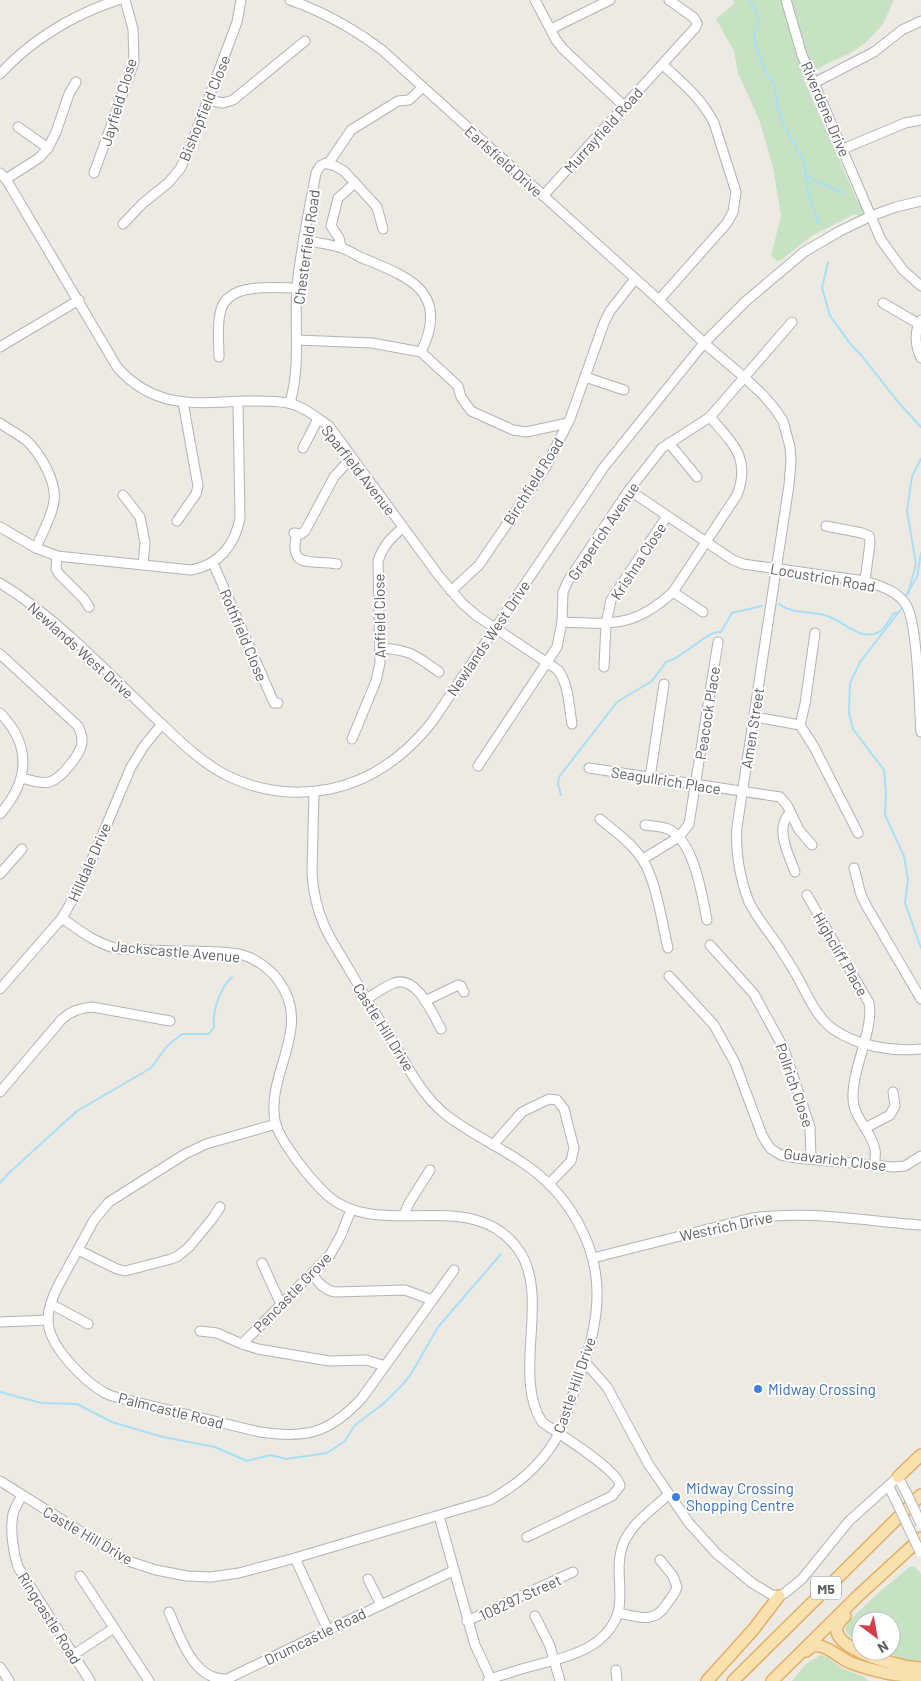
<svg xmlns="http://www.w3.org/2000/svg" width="921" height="1681" font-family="Barlow,sans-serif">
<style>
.green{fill:#c7e2c2}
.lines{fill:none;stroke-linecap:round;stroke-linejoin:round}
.stream{stroke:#a9e0f7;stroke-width:2}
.minor-casing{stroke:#b1b4b7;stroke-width:11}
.major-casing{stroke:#e4ae65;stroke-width:14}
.minor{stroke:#fff;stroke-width:9}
.major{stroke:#f8e1ae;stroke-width:11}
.minor-bridge-casing{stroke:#b1b4b7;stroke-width:11;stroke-linecap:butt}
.minor-bridge{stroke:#fff;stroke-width:9}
.shop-dot{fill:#3f7fe0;stroke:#fff;stroke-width:2}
.labels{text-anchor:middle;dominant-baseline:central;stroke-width:4;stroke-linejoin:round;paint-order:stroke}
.shield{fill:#fff;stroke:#8d9092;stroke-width:1}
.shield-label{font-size:14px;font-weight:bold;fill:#5c6063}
.street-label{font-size:15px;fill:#5c6063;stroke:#fff}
.shop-label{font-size:15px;fill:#366cbe;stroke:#fff;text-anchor:start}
</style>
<rect width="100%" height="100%" fill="#ede9e3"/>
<!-- green -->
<g class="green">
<polygon points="733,0 894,0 883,24 865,43 849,54 826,64 803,78 857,200 872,205 881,227 855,214 813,235 781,260 777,261 771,256 781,216 773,167 759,119 738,73 734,51 716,19 735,3"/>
<path d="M914,1566L921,1574V1661C905,1660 891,1657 876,1651H891V1621H861V1644L849,1636L845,1631L847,1623L878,1593L910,1567Z"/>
<path d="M820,1655C829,1656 836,1665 844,1669C853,1673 862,1674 869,1681H792L805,1665Z"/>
</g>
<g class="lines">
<!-- stream -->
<g class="stream">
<polyline points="750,0 758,16 759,25 755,32 754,40 764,70 775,86 777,105 784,126 806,165 805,172 810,200 814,207 818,222"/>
<polyline points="806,175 819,183 844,193"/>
<polyline points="828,262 822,288 830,316 852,346 862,356 898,402 921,427"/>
<polyline points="908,594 916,564 907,511 912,476 921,459"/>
<polyline points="905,597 917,577 921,553"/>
<path d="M779,604C792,614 809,611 824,615C843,619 861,645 882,630C886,626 890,619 893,614L899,612"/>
<polyline points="902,608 860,662 850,683 849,713 853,729 884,770 886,794 885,815 904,856 908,879 905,903 921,948"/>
<polyline points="561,795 558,784 559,777 617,702 652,681 666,662 676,658 709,635 717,632 721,632 732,613 762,606"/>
<path d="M0,1183L10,1172L77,1111L151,1068L167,1046L182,1034H209L214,1027C212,1011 220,988 232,977"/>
<polyline points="0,1392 41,1403 77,1404 112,1422 163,1437 215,1447 247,1461 271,1455 286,1459 327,1453 345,1441 355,1425 383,1404 404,1383 411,1374 438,1327 501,1254"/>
</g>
<defs>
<g id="minor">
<path d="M290,0C324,12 353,28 382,50L659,300L704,343L744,377L763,395L775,409L783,421L790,447L791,461L789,485L737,827C735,851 740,879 749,902C757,918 769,932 779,947C785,956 791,966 797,976C807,994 816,1017 833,1029C857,1046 892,1052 921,1049"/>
<polyline points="535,0 556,40 563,49 624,106"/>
<polyline points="786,0 802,55 881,240 903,270 921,286"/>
<polyline points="551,29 610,0"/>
<path d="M0,74C31,40 74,14 118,0"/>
<polyline points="814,83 874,52 902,30 921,21"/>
<polyline points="209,100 223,103 233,100 305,41"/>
<polyline points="18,127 48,148"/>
<polyline points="843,149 905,123 921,120"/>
<polyline points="328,164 351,130 398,101 409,100 423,87"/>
<path d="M0,173L6,179L117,367C153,408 193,404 242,401C257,401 274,400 288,403C303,406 317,418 329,426L439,576L463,604L477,616L558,670C569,685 569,707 572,724"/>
<polyline points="94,173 134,62 133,29 125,0"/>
<polyline points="6,179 39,158 48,148 56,132 69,94 76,82"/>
<polyline points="543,196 696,27 697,23 693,17 669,0"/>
<polyline points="123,224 142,204 168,183 180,169 190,148 237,22 241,0"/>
<path d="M304,240C317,243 330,244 342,248C348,250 354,254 360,257C379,265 411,276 423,293C436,311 430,334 421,352"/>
<polyline points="341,247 339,238 331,226 338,198 355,183"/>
<path d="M659,300L727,223L733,212L736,192L714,123C702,99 682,82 663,65"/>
<polyline points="883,303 919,324"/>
<path d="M921,320C914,331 915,346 921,358"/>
<polyline points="297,340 372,343 421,352 458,386 461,397 471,411 513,430 526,432 568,423"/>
<polyline points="0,347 79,300"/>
<path d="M219,357C219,343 217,327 220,314C225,281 273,288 297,288"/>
<polyline points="585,377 624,390"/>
<path d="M290,403C301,364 294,327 297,288C300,250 309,211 316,173L320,166L326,163L335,166L344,171L377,207L383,229"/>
<path d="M0,423C8,429 18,434 26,440C40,453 57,482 54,501C52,517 42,533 36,548"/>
<polyline points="669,443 697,477"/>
<polyline points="303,448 318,419"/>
<path d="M629,490L733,560L743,564L865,581C880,586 895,590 905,603C918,620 919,706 921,732"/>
<polyline points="123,495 140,517 145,543 143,565"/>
<polyline points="177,521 196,494 198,486 183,402"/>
<polyline points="826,526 862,533 869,536 870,543 865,581"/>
<path d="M0,527L36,548L57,556L191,570C219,565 235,545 240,518L238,402"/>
<polyline points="294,533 301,534 305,531 334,477 351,458"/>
<path d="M297,534C287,571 315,559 337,564"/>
<polyline points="57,556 56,569 59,574 84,599 89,607"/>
<polyline points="213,563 274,703 278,703"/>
<path d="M0,583C57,618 103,668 151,714C174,735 196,759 224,774C257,791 294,796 330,789C373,780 405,756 432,722L604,467L704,343L746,301L804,252L840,231L871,216L896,207L921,201"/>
<polyline points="451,591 479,565 545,468 570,419 604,323 610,311 635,279"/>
<polyline points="673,592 703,612"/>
<path d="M562,622C611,624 634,628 673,592L737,495C751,458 733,444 710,417"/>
<path d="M380,648C411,650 415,655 439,672"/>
<path d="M0,654L78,726C80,730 82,736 82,741C83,752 60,780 49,782C40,784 30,780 22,778"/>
<polyline points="604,667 606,624 611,600 667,516"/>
<path d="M0,713C32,746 29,781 0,814"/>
<polyline points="755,717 800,725 814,747 858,833"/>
<polyline points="800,725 805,704 815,633"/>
<path d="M352,739L376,681L380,663L378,561C383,546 391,537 403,528"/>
<polyline points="478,766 557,647 562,622 563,592 568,581 629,490 662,448 710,417 792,322"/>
<polyline points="589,768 780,797 787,805 799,830 812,845"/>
<polyline points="650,778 664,684"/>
<path d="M790,813C774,828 789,855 795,872"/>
<path d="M600,819C614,831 632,843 642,859C656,879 662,923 668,948"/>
<path d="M645,825C652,826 661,826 668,829C694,840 702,895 707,920"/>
<polyline points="643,859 679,837 689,824 718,642"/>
<polyline points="854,868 861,895 867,907 921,999"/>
<polyline points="0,874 22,849"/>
<path d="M807,895L869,1003C874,1030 852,1068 853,1098C853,1118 872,1131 875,1150C876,1155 875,1161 874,1166"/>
<path d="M62,918C80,931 99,946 121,949C144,950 168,951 192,951C209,952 227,951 243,955C256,959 270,969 278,980C314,1027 266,1072 275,1121C279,1141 312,1181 327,1195C381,1243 475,1183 520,1252C550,1298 512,1375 542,1422C557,1433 619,1470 620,1486L612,1496L527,1537"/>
<polyline points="710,945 754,994 784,1049 810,1127 811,1159"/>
<polyline points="669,976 714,1025 735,1063 762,1135 766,1142 771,1149 781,1155 796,1158 893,1167 905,1166 921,1156"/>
<polyline points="0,989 62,918 82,883 131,767 144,746 162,724"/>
<path d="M366,999C375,994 384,987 394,983C417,975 432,1013 441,1029"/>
<polyline points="425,1001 458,985 461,986 464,992"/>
<path d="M0,1092L62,1019C71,1011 80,1008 92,1007L170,1021"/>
<path d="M276,1124L206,1144L185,1154L109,1202L94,1220L58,1286C53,1296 48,1308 48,1319C47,1345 84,1381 105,1393C109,1395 115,1397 119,1398L260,1432C306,1439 330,1433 362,1398L454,1270"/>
<polyline points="865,1128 890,1115 895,1106 893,1092"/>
<polyline points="493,1145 522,1112 549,1099 557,1100 564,1109 574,1148 571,1161 549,1184"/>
<polyline points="404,1215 409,1203 430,1170"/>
<polyline points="78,1250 117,1269 125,1271 171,1259 178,1256 189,1247 213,1218 220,1207"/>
<path d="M593,1258L752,1218C809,1210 864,1221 921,1225"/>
<polyline points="262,1263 281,1304"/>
<path d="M312,1274C319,1283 324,1290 335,1292L405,1290L432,1300"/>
<polyline points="51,1304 88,1324"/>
<polyline points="0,1322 48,1320"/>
<polyline points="200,1331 217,1333 242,1344 258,1349 329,1361 366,1360 385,1366"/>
<polyline points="242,1344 330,1255 341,1235 351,1210"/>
<polyline points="585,1362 607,1387 649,1465 689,1523 716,1553 752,1583 772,1595 779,1596 785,1593 802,1579 849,1521 898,1477 907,1494"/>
<path d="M0,1481L128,1561L156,1570L187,1576L211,1577L239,1573L295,1558L490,1500C519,1484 544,1463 559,1433C566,1418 570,1402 576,1386C587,1358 597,1327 597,1296C598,1243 567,1192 523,1163C498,1146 469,1133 445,1114C419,1093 404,1059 387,1032C373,1010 360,988 347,966C339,952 330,939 324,925C317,909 313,890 312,873L314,792"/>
<polyline points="889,1487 897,1503"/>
<path d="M22,1495C19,1501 15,1507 13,1514C10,1530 13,1552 18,1567L90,1681"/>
<polyline points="439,1516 475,1645 491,1679"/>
<polyline points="295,1558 328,1630"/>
<polyline points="80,1576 149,1681"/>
<polyline points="368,1579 381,1605"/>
<path d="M169,1612C180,1636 193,1681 227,1679L328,1630L453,1571"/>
<path d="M619,1613C638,1617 654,1624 666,1605C670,1599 675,1594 677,1587L673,1576L660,1560"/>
<polyline points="535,1616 550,1646 560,1681"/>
<polyline points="467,1621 573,1572"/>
<polyline points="73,1655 114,1628"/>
<polyline points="0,1667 9,1681"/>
<polyline points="616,1670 617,1681"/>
<path d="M488,1681C494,1677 502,1675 509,1673C536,1663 575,1659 598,1641C637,1610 609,1577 624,1542C633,1522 653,1509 668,1495"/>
</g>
<g id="major">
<polyline points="898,1477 921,1455"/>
<path d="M845,1616C841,1620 835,1625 837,1632C841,1652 903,1668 921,1668"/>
<path d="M806,1651C811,1647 814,1645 820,1646C832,1649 841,1659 851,1663C872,1671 899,1677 921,1676"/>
<polyline points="707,1681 753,1630 779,1596"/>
<polyline points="733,1681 921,1495"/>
<polyline points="772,1681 859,1595 921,1538"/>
</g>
</defs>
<!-- minor casing -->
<use href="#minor" class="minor-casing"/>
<!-- major casing -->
<use href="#major" class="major-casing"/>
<!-- minor -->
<use href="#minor" class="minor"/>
<!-- major -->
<use href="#major" class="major"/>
<defs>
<g id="minor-bridge">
<polyline points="907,1494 921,1524"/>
<polyline points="897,1503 920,1552"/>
</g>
</defs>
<!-- minor-bridge casing -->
<use href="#minor-bridge" class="minor-bridge-casing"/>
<!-- minor-bridge -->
<use href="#minor-bridge" class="minor-bridge"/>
</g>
<!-- markers -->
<g class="shop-dot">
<circle cx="758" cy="1389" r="5"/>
<circle cx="676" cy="1497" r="5"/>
</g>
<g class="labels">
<!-- shield labels -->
<rect class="shield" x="811" y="1576.5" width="30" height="23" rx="4"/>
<g class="shield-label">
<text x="826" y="1588">M5</text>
</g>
<!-- street labels -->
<g class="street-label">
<text transform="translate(118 102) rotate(-73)">Jayfield Close</text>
<text transform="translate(204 108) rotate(-68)">Bishopfield Close</text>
<text transform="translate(826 109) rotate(67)">Riverdene Drive</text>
<text transform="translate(603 130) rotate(-48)">Murrayfield Road</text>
<text transform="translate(504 161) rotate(42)">Earlsfield Drive</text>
<text transform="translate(306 247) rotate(-82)">Chesterfield Road</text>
<text transform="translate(359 470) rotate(52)">Sparfield Avenue</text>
<text transform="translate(533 481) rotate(-58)">Birchfield Road</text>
<text transform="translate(603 531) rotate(-56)">Graperich Avenue</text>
<text transform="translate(638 561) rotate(-57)">Krishna Close</text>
<text transform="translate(823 577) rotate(10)">Locustrich Road</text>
<text transform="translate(379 616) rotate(-91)">Anfield Close</text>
<text transform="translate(244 635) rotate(67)">Rothfield Close</text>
<text transform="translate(488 638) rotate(-56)">Newlands West Drive</text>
<text transform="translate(81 650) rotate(42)">Newlands West Drive</text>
<text transform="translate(707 713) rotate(-81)">Peacock Place</text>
<text transform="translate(752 728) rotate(-81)">Amen Street</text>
<text transform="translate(666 780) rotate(9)">Seagullrich Place</text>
<text transform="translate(89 862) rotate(-66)">Hilldale Drive</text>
<text transform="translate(176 951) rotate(5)">Jackscastle Avenue</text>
<text transform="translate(841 954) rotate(60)">Highcliff Place</text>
<text transform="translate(384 1027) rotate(58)">Castle Hill Drive</text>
<text transform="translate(795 1085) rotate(71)">Pollrich Close</text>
<text transform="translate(835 1159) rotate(7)">Guavarich Close</text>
<text transform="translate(726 1226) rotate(-12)">Westrich Drive</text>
<text transform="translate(292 1292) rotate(-46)">Pencastle Grove</text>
<text transform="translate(574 1385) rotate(-71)">Castle Hill Drive</text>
<text transform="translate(171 1410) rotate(14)">Palmcastle Road</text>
<text transform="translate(88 1535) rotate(30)">Castle Hill Drive</text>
<text transform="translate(520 1597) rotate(-25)">108297 Street</text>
<text transform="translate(50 1618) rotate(58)">Ringcastle Road</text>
<text transform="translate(315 1636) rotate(-26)">Drumcastle Road</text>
</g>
<!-- shop labels -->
<g class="shop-label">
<text x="768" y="1389">Midway Crossing</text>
<text x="686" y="1488">Midway Crossing<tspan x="686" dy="17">Shopping Centre</tspan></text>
</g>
</g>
<!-- north arrow -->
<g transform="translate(876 1636) rotate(148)"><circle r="24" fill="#ffffff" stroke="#bebfc1"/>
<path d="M0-4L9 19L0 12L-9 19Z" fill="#d93d47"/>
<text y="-8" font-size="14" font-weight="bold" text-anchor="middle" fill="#5c6063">N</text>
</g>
</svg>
